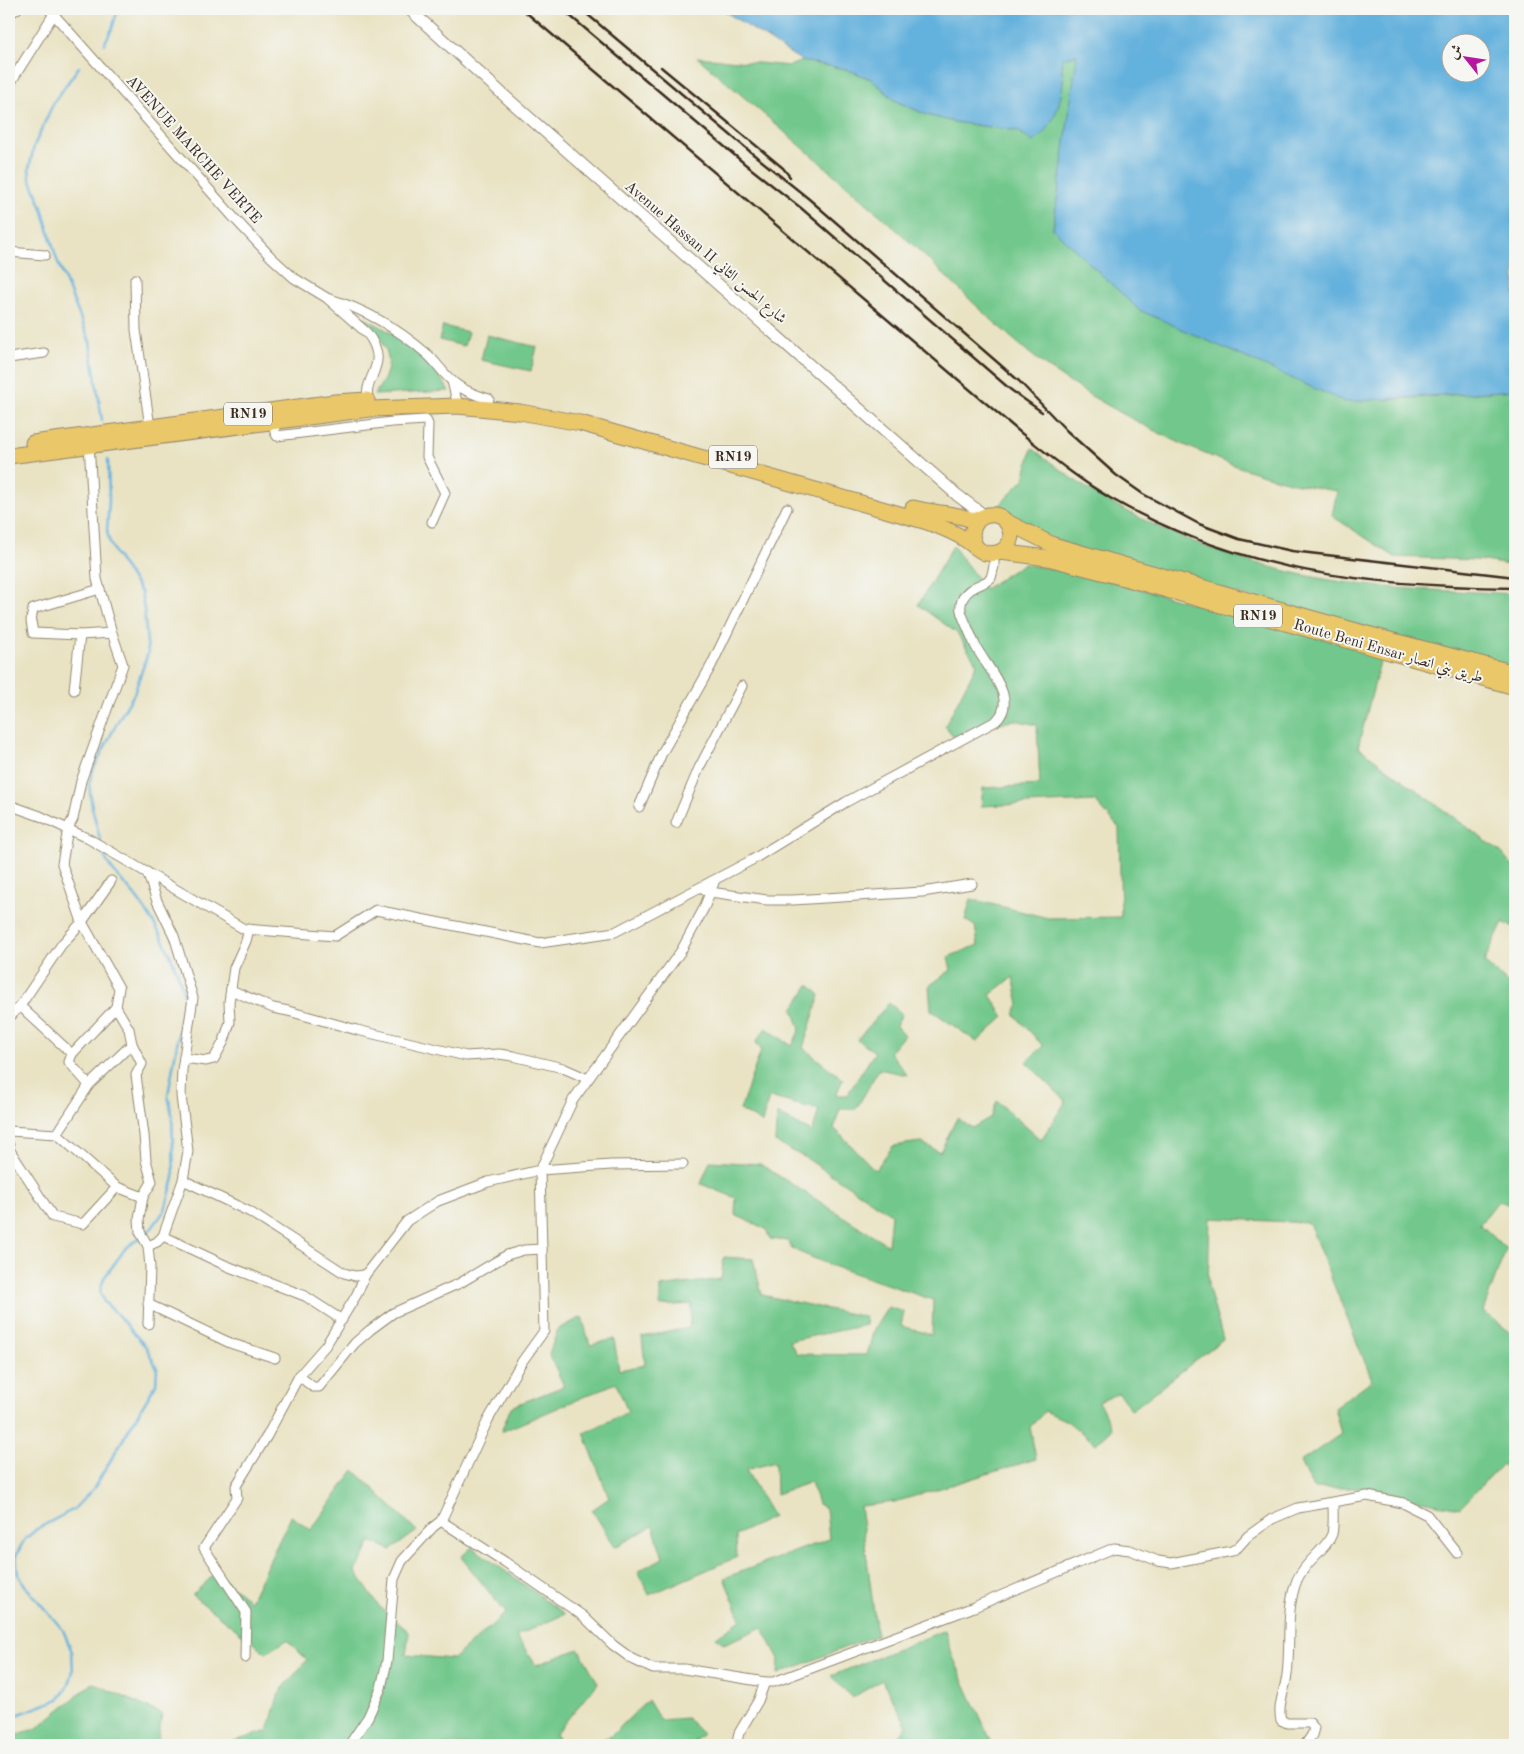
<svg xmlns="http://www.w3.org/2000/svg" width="1524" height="1754" font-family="'Old Standard TT',Amiri,serif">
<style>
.green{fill:#72c88c;stroke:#567955}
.water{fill:#64b1dd;stroke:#506e7e;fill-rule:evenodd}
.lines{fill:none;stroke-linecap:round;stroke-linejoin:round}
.stream{stroke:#64b1dd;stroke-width:2.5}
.minor-casing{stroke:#928670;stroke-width:11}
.tertiary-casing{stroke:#928670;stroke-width:13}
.trunk-casing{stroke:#928670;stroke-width:17}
.minor{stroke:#fff;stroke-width:9}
.tertiary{stroke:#fff;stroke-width:11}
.trunk{stroke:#eac769;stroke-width:15}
.rail{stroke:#3b2a1e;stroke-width:2.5}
.labels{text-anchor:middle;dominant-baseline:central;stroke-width:4;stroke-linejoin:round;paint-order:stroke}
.shield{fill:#f6f6f2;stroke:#73675e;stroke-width:1}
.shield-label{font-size:14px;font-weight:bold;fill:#3b2a1e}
.street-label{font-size:15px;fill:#3b2a1e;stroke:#f6f6f2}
</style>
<rect width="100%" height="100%" fill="#f6f6f2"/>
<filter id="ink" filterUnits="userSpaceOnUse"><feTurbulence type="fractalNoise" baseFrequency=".02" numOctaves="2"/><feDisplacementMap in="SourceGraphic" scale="10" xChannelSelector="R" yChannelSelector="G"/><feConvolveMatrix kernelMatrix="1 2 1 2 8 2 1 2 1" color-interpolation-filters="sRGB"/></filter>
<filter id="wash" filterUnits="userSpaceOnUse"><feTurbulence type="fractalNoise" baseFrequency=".0096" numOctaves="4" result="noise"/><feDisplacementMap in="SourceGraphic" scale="20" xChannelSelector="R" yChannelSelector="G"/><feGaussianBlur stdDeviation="1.12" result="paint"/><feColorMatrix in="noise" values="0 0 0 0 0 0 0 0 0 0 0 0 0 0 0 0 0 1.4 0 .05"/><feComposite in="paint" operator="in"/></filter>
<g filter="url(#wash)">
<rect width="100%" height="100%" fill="#e9e3c3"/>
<!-- green -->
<g class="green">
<path d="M1070,55H1078L1053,229L1386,400L1515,390V566L1478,560L1395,557L1332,516L1337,491C1258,480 1185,449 1116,410C1085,393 1054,374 1027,351C979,311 935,264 888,222C825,166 761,112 697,57L789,66L802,61L846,69L871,79L896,101L927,115L954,122L1018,131L1025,138L1063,81L1061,62L1063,58Z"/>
<path d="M363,317C402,338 426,352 449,391L374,395C378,388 384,382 386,374C395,352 377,333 360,321Z"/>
<polygon points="443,326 468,332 464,346 439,340"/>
<polygon points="487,335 537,347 531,371 481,360"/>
<path d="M1032,448C1057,467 1082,487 1110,502C1178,540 1253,567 1330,580C1391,591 1454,590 1515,594V669L1083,552L1023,525L999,506L1024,479Z"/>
<polygon points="953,546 985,589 1023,564 1085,574 1382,655 1358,747 1502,853 1515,869 1515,929 1503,922 1484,962 1515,990 1515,1208 1499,1200 1480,1224 1506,1249 1483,1311 1515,1336 1515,1475 1502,1464 1460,1508 1422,1501 1371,1488 1313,1488 1300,1462 1341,1434 1334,1408 1372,1380 1309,1223 1210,1218 1208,1286 1223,1339 1132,1410 1118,1393 1099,1402 1112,1429 1096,1444 1067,1421 1045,1411 1030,1427 1036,1459 895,1502 860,1506 877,1635 778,1674 779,1659 762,1627 724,1644 716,1637 741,1620 724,1578 829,1539 826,1509 818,1504 811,1482 776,1494 775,1462 746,1470 773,1517 736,1535 737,1557 649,1595 638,1571 663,1558 653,1526 615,1547 592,1510 609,1498 584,1433 628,1412 616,1383 501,1432 511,1407 564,1386 549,1354 558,1329 582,1317 590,1345 614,1339 619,1370 645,1365 642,1337 689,1328 692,1304 660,1306 660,1287 721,1279 724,1257 753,1259 762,1295 865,1317 866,1325 789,1341 797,1354 867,1355 874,1329 888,1307 904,1312 901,1326 932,1335 933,1300 830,1265 792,1249 788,1241 770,1239 766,1229 735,1215 736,1198 701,1184 710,1161 760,1164 888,1245 891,1214 806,1158 775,1142 777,1114 812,1132 819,1110 769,1097 762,1123 740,1110 761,1050 756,1042 766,1028 792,1046 800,1029 793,1009 809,985 820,995 803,1048 843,1079 836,1095 847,1095 875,1052 857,1040 889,1003 902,1014 896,1026 904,1035 890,1052 907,1075 879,1069 856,1109 840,1109 834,1128 875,1170 893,1146 920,1142 940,1152 957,1118 972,1128 991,1117 997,1101 1041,1140 1066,1101 1026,1062 1043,1046 1014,1014 1019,1004 1013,977 990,995 1004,1017 977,1042 931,1010 929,986 951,970 948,957 978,945 975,926 965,920 971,899 1048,918 1121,917 1119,828 1095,801 981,806 983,788 1040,785 1037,725 1014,720 955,738 945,726 977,664 957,633 918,605"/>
<polygon points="354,1470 417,1531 391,1550 371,1541 356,1572 378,1605 409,1632 406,1655 453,1659 506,1613 461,1557 472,1547 565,1614 516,1636 536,1665 579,1649 598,1683 555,1734 562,1745 221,1745 268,1731 279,1693 307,1660 287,1640 266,1653 192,1595 216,1573 250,1601 291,1516 311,1530"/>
<polygon points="945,1630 953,1657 993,1745 892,1745 907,1726 882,1680 852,1698 831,1676"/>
<polygon points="93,1683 162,1714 157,1745 9,1745 9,1737 37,1728"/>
<polygon points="648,1700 660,1720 687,1718 703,1734 690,1745 586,1745 611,1736"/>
</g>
<!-- water -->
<path class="water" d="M721,9H1515V390L1345,402L1139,310L1053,229L1077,55L1063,58C1060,66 1063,73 1063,81C1061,104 1053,129 1033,142L1018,131L954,122L927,115L896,101L871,79L846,69L802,61ZM1452,42H1482V72H1452Z"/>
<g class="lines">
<!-- stream -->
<g class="stream">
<polyline points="104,44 112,29 118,9"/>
<polyline points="79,67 54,102 34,146 29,169 30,178 42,208 57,260 90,342 102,420"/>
<polyline points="101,843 92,807 89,784 94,768 119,719 134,694 148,653 144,609 141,592 116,555 110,543 107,531 109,500 108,460"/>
<path d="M9,1718L59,1699L69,1685L73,1671L72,1652L63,1630L26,1587L18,1574L16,1555L25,1539L37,1529L74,1509L94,1488L156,1384L157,1368L146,1347L115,1312L104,1302L100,1291L104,1278L125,1249L152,1228L165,1210L174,1178L172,1114L168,1095L185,999C177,965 160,929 139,901C128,885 107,870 103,851"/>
</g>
</g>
</g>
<g filter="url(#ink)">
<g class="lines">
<defs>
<g id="minor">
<path d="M49,9L235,219L272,258L294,278L327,298L367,333C393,367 360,376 369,404"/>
<polyline points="9,14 17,9"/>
<polyline points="9,85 57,9"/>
<polyline points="9,252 45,255"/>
<polyline points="135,279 136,330 150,427"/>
<path d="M330,299C367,310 398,329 427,354C436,362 442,372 451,380C461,390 475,395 489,399"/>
<polyline points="9,358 44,353"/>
<polyline points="452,381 458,406"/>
<polyline points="273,422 275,432 277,436 392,422 426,420 428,424 427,457 445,493 432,522"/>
<polyline points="89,443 97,579 112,633 123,665 81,781 73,819 68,828 62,864 82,922 119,988 116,1007 129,1029 132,1044 142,1064 136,1075 144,1135 146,1160 152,1182 143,1197 117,1187"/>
<polyline points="100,589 33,609 31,621 33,633 80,635 112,633"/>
<polyline points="74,690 80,635"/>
<path d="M9,805L40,816L89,839L244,929L335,936L376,910L540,943L615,932L752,860L846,802L996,721C1020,699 985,666 975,645C972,638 969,631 966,624C962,615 958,607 963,598C969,586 982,586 991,578L994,566V554"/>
<polyline points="639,807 662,753 711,666 787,508"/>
<polyline points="676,823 699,768 742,686"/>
<polyline points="147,872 157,901 174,936 193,998 182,1070 181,1096 188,1151 183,1180 250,1212 344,1273 355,1276 365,1275"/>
<polyline points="705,890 710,892 767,900 793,900 922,892 972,884"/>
<polyline points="231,990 273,1008 288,1011 357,1030 466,1056 499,1054 513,1056 563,1068 588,1079"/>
<polyline points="20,1006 72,1054"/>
<polyline points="9,1018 20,1006 62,944 82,922 111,881"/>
<polyline points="184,1058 206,1061 214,1059 224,1041 230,1022 229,1002 234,968 246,941 249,929"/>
<polyline points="89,1085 69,1062 72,1054 116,1007"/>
<polyline points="9,1131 57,1134"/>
<polyline points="9,1145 9,1149 53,1217 83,1224 117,1187 57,1134 89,1085 132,1044"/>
<polyline points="143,1197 139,1219 140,1232 148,1246 150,1267 148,1324"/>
<polyline points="163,1236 227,1266 305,1296 342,1320"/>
<polyline points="148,1246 157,1242 163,1236 183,1180"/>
<polyline points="148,1304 230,1343 275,1358"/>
<polyline points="299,1376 313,1387 319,1387 355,1343 370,1330 393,1313 460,1283 507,1255 524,1250 542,1249"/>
<polyline points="441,1521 505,1562 583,1616 613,1645 632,1659 653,1669 684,1669 765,1682 774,1682 974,1607 1114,1548 1130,1550 1158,1561 1171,1563 1232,1551 1238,1547 1248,1536 1272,1519 1298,1508 1367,1496 1403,1503 1427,1515 1457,1553"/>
<polyline points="245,1658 246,1612 204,1548 237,1498 236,1486 267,1436 299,1376 326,1345 357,1294 365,1275 407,1221 438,1201 488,1182 540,1170 611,1165 683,1164"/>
<polyline points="349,1745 368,1717 381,1688 387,1661 394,1579 402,1561 433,1527 441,1521 488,1420 521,1363 544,1331 540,1170 573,1100 681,951 704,908 715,880"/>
<polyline points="736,1745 739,1733 758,1701 765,1682"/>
<path d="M1305,1745L1312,1735L1314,1728L1310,1723H1287L1281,1720C1277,1706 1285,1690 1287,1675C1291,1643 1285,1610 1297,1580C1305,1561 1327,1549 1332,1534C1334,1525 1333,1513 1333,1503"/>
</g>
<polyline id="tertiary" points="409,9 508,99 957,495 985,516"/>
<g id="trunk">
<polyline points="33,443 335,402 367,400"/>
<path d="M9,456L370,409L458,406L520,412L580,423L924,521C938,526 953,531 966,540C972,544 978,550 985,553C990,554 995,554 1000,552C1024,540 1004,502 979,519C971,528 970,537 976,547"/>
<path d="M913,508C933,514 957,512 976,522"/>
<polyline points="1007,522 1053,545 1367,634 1515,673"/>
<polyline points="1000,552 1048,558 1117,576 1515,687"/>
</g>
</defs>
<!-- minor casing -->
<use href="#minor" class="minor-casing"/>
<!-- tertiary casing -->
<use href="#tertiary" class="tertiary-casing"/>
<!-- trunk casing -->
<use href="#trunk" class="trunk-casing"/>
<!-- minor -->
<use href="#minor" class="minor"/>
<!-- tertiary -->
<use href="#tertiary" class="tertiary"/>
<!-- trunk -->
<use href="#trunk" class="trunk"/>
<!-- rail -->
<g class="rail">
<path d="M522,9L1021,433C1050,456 1078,479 1110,498C1241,573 1367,586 1515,588"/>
<polyline points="562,9 745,164 801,208 1011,390 1042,412"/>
<polyline points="581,9 753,154 809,199 1019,381 1067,431 1116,475 1143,494 1199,524 1239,539 1292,551 1515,577"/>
<polyline points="661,67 783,168 790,177"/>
</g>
</g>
</g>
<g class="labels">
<!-- shield labels -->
<g class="shield">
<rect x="224" y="402.5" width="48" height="23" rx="4"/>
<rect x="709" y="445.5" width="48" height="23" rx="4"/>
<rect x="1234" y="604.5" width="48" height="23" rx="4"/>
</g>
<g class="shield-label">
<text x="248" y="414">RN19</text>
<text x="733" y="457">RN19</text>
<text x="1258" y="616">RN19</text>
</g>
<!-- street labels -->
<g class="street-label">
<text transform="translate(193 150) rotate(48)">AVENUE MARCHE VERTE</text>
<text transform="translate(705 253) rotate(41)">Avenue Hassan II شارع الحسن الثاني</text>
<text transform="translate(1388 652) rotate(16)">Route Beni Ensar طريق بني انصار</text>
</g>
</g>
<!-- margin -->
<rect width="1524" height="1754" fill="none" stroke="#f6f6f2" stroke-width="30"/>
<!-- north arrow -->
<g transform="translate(1466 58) rotate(300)"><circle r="24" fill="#f6f6f2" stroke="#aba49d"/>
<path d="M0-4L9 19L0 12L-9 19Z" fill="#b5179e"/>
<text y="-8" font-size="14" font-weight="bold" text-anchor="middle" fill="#3b2a1e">ش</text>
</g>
</svg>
